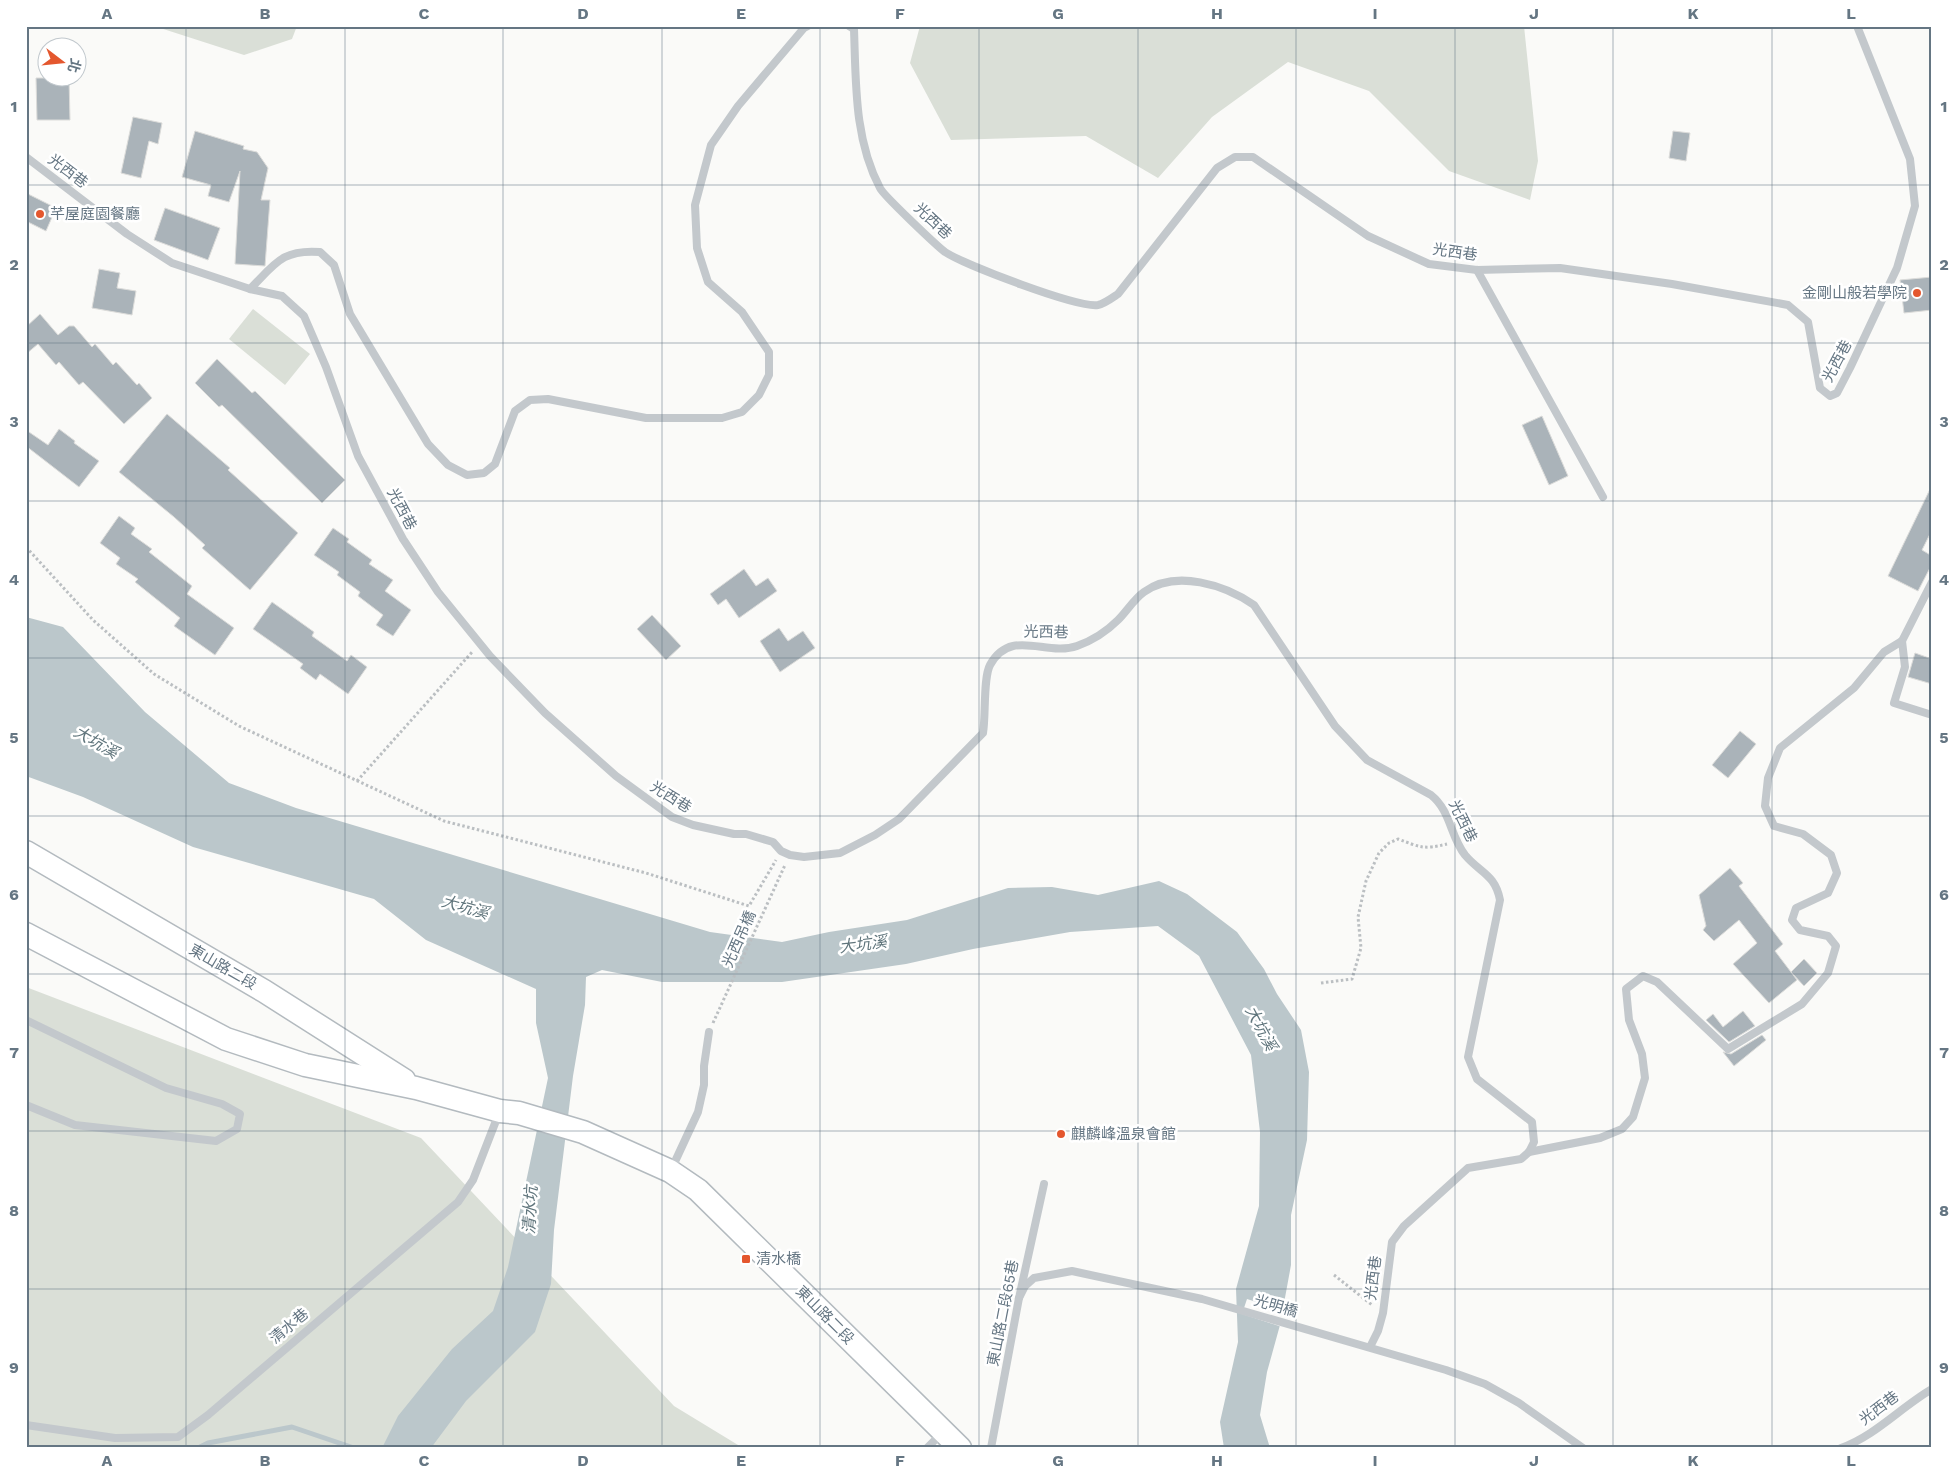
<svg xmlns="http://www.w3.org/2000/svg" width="1958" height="1474" font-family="'Work Sans','Noto Sans TC',sans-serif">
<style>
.green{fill:#dadfd7}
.water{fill:#bbc7cb}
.pier{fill:#fafaf8}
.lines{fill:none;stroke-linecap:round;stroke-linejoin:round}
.stream{stroke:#bbc7cb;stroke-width:5}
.building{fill:#aab3b9;stroke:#dcdcda}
.secondary-casing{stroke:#b3babf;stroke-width:25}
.path{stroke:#bbbfc2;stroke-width:3;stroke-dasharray:2.5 2.5;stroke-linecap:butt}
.service{stroke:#c3c8cc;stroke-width:8}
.secondary{stroke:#fff;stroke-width:22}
.grid{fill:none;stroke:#657683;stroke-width:1;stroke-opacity:0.55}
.poi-dot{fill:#e4572e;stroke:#fff;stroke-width:2}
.labels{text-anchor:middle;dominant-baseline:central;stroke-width:5;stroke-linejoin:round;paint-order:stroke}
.street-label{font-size:15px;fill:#657683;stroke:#fff}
.poi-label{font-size:15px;fill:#657683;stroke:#fff;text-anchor:start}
.water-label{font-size:16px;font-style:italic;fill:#60757c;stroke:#fff}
.neatline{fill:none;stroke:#657683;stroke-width:2}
.grid-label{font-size:16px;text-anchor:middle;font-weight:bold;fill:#657683}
</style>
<rect width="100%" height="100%" fill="#fafaf8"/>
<!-- green -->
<g class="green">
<polygon points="154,26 297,26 292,39 244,55"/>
<polygon points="920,26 1524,26 1538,161 1530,200 1449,171 1369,91 1288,62 1212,117 1158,178 1086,136 951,140 910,63"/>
<polygon points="253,309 310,354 285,385 229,339"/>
<polygon points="26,987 421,1138 674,1406 743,1448 26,1448"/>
</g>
<!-- water -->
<polygon class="water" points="26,617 63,627 145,712 229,783 296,808 710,932 782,942 829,932 907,920 1008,888 1052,887 1098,895 1159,881 1187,894 1237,932 1264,969 1277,994 1301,1030 1309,1072 1307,1140 1291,1215 1291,1265 1280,1325 1267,1372 1260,1415 1270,1448 1224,1448 1220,1422 1238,1342 1236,1289 1259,1206 1260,1132 1251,1055 1199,956 1158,926 1070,932 973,949 906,964 782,982 662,982 602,970 586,977 585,1005 573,1076 554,1230 551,1284 535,1332 466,1401 431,1448 382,1448 398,1416 452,1349 493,1311 508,1267 548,1078 536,1023 536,989 426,940 374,899 193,847 83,797 26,776"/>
<!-- pier -->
<polygon class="pier" points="1247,1299 1285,1311 1282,1327 1242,1314"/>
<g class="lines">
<!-- stream -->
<polyline class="stream" points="198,1448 208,1443 292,1427 354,1448"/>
</g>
<!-- building -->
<g class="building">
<polygon points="36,78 69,78 70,120 37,120"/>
<polygon points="133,117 162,123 158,144 149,141 141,178 121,173"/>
<polygon points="195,131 244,146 243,149 257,152 268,168 261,200 270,200 265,266 235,264 240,171 229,202 208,196 211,185 182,177"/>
<polygon points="1673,131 1690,133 1686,161 1669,158"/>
<polygon points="26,193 56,208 46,231 26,221"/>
<polygon points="165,208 220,228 208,260 154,240"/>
<polygon points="99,269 120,273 117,288 136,291 132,315 92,308"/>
<polygon points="1932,277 1932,310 1904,313 1900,280"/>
<polygon points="40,314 58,335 69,326 74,326 92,347 95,344 113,365 116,362 137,385 139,383 152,398 124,424 83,382 79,385 59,362 56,365 38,344 26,354 26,327"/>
<polygon points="217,359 252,393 255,391 345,480 322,503 222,405 219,407 195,383"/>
<polygon points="167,414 230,468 228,470 298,533 250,590 202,548 205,545 174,517 119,472"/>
<polygon points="1542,416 1568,476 1549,485 1522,425"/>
<polygon points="59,429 75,441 74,443 99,461 79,487 26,446 26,430 48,445"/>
<polygon points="1932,485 1932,530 1922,550 1932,556 1932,564 1918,591 1888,576"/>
<polygon points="119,516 135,528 131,534 152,549 149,552 192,586 187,594 234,628 215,655 174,626 180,618 135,582 138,579 116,564 120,558 100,543"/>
<polygon points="333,528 349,539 347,542 372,560 369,564 393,580 385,591 411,610 393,636 376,625 383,615 358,596 360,592 337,575 339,572 314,555"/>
<polygon points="744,569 756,586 768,578 777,591 739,618 726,599 718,605 710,594"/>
<polygon points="272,602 314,632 312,636 347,661 351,655 367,667 348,694 320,674 316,680 300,668 303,664 253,629"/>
<polygon points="652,615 681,646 666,660 637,629"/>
<polygon points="779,628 788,641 803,631 815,648 780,672 760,641"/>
<polygon points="1915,653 1932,659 1932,684 1908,677"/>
<polygon points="1740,731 1756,744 1728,778 1712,765"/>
<polygon points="1730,868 1743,883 1739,886 1783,944 1775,951 1797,980 1769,1003 1733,964 1757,943 1739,920 1714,941 1703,930 1706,926 1699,895"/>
<polygon points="1804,959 1817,973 1804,986 1791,972"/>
<polygon points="1743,1011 1755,1026 1729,1042 1706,1020 1713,1014 1723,1027"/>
<polygon points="1762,1035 1766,1040 1734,1066 1723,1052 1731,1054"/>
</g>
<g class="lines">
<defs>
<g id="secondary">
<polyline points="26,852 264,991 404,1080"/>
<polyline points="26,934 226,1039 305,1065 416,1088 500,1111 519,1113 583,1132 670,1171 698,1190 960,1448"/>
</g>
</defs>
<!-- secondary casing -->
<use href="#secondary" class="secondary-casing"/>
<!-- path -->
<g class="path">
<polyline points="26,547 93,620 154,674 239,726 444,821 646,873 749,906 776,860"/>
<polyline points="357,781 473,651"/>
<path d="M1321,983L1352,979L1361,948L1358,917L1366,881L1379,853L1389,843L1398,839C1420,847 1423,850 1447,844"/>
<polyline points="713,1023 785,865"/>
<polyline points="1334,1275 1372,1305"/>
</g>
<!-- service -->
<g class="service">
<path d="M849,26L854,29C856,82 854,139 880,188C883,195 937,246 945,252C965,265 1077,308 1098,305C1104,304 1112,298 1118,294L1217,168L1235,157H1253L1368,236L1429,264L1477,270L1560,268L1672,284L1788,305L1808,322L1820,388L1830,396L1837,393L1850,368L1897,268L1915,206L1910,159L1857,26"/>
<path d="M26,157L127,234L172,263L250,289L282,296L304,316L326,367L358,456L403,539L438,592L490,656L545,713L616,776L672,817L693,825L734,834H746L773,842L781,851L790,855L804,857L840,853L875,835L899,819L983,733C986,716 983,678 990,665C1011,627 1046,657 1077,646C1091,641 1107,631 1118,620C1127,611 1134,599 1144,592C1176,569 1225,585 1254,605L1335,726L1367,760L1431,795C1451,811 1450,836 1465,855C1480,873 1495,874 1500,900L1468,1057L1477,1079L1532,1122L1534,1142L1529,1152L1521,1159L1468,1168L1404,1226L1392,1242L1383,1313L1378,1331L1370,1347"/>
<polyline points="1477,270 1603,497"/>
<path d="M250,289C275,264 282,249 320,252L334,265L350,314L428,444L448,465L467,475L484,473L495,464L515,411L530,400L548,399L646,418H722L742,412L759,395L769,375V352L742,312L708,282L697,248L695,205L711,145L738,106L804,28L808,26"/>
<polyline points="1902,641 1905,667 1894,703 1932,715"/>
<polyline points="26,1020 166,1088 222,1104 240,1114 237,1129 216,1141 75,1125 26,1105"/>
<polyline points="1529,1152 1600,1138 1622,1129 1633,1117 1645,1078 1642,1054 1629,1020 1626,989 1643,976 1657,982 1728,1049 1802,1004 1828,973 1836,946 1828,936 1800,930 1792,920 1796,908 1828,893 1837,873 1831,855 1803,834 1774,826 1765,806 1768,778 1780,748 1854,688 1884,652 1902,641 1932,582"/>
<polyline points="672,1168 698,1112 704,1085 704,1066 709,1032"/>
<polyline points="1019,1298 1025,1286 1034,1278 1072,1271 1202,1299 1446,1370 1485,1384 1519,1403 1583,1448"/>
<polyline points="26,1425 115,1438 178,1437 208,1415 458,1202 473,1180 499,1113"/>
<polyline points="927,1448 942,1433"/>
<polyline points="991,1448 1019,1298 1044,1184"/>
<path d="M1841,1448C1875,1436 1901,1407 1932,1389"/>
</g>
<!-- secondary -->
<use href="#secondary" class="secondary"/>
</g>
<!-- grid -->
<path class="grid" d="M186,26V1448M345,26V1448M503,26V1448M662,26V1448M820,26V1448M979,26V1448M1138,26V1448M1296,26V1448M1455,26V1448M1613,26V1448M1772,26V1448M26,185H1932M26,343H1932M26,501H1932M26,658H1932M26,816H1932M26,974H1932M26,1131H1932M26,1289H1932"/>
<!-- markers -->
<g class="poi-dot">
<circle cx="40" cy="214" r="5"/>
<circle cx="1917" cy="293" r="5"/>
<circle cx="1061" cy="1134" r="5"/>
<rect x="741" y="1254" width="10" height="10" rx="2.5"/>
</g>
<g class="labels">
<!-- street labels -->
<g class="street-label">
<text transform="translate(68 171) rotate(37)">光西巷</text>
<text transform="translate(933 221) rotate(43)">光西巷</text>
<text transform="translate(1455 252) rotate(8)">光西巷</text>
<text transform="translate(1837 361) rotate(-62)">光西巷</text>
<text transform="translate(402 509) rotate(62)">光西巷</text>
<text transform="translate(1046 632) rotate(1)">光西巷</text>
<text transform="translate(671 797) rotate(32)">光西巷</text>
<text transform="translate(1463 821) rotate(64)">光西巷</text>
<text transform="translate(739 939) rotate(-66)">光西吊橋</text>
<text transform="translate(223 967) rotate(30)">東山路二段</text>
<text transform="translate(1373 1278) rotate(-83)">光西巷</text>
<text transform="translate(1276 1306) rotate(16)">光明橋</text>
<text transform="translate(1003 1313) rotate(-79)">東山路二段65巷</text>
<text transform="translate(825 1315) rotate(45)">東山路二段</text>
<text transform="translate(289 1326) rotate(-40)">清水巷</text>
<text transform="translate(1879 1408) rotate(-37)">光西巷</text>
</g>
<!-- poi labels -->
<g class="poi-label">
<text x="50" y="214">芊屋庭園餐廳</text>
<text x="1907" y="293" text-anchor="end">金剛山般若學院</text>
<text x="1071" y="1134">麒麟峰溫泉會館</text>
<text x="756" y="1259">清水橋</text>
</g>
<!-- water labels -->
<g class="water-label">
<text transform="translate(96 742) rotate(30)">大坑溪</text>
<text transform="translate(465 907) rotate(16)">大坑溪</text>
<text transform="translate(863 944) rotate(-7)">大坑溪</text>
<text transform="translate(1261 1028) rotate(62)">大坑溪</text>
<text transform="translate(530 1210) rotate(-87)">清水坑</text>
</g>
</g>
<!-- border -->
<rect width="1958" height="1474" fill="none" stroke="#ffffff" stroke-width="55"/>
<!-- north arrow -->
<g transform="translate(62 62) rotate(106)"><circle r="24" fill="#ffffff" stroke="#c1c8cd"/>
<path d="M0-4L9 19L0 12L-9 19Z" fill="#e4572e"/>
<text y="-8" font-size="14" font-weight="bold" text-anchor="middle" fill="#657683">北</text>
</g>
<rect x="28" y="28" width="1902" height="1418" class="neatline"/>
<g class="grid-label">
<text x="107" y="19">A</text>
<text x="265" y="19">B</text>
<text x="424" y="19">C</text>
<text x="583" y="19">D</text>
<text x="741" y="19">E</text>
<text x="900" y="19">F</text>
<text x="1058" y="19">G</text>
<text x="1217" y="19">H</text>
<text x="1375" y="19">I</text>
<text x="1534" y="19">J</text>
<text x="1693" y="19">K</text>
<text x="1851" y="19">L</text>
<text x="14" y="112">1</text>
<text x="1944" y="112">1</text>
<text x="14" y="270">2</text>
<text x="1944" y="270">2</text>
<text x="14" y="427">3</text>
<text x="1944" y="427">3</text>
<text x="14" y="585">4</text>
<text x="1944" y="585">4</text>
<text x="14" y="743">5</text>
<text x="1944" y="743">5</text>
<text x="14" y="900">6</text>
<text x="1944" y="900">6</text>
<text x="14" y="1058">7</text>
<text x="1944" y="1058">7</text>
<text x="14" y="1216">8</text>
<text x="1944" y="1216">8</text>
<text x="14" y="1373">9</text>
<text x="1944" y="1373">9</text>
<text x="107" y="1466">A</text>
<text x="265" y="1466">B</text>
<text x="424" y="1466">C</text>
<text x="583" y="1466">D</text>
<text x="741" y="1466">E</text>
<text x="900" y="1466">F</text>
<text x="1058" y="1466">G</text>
<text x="1217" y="1466">H</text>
<text x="1375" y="1466">I</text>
<text x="1534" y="1466">J</text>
<text x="1693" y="1466">K</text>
<text x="1851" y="1466">L</text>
</g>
</svg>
